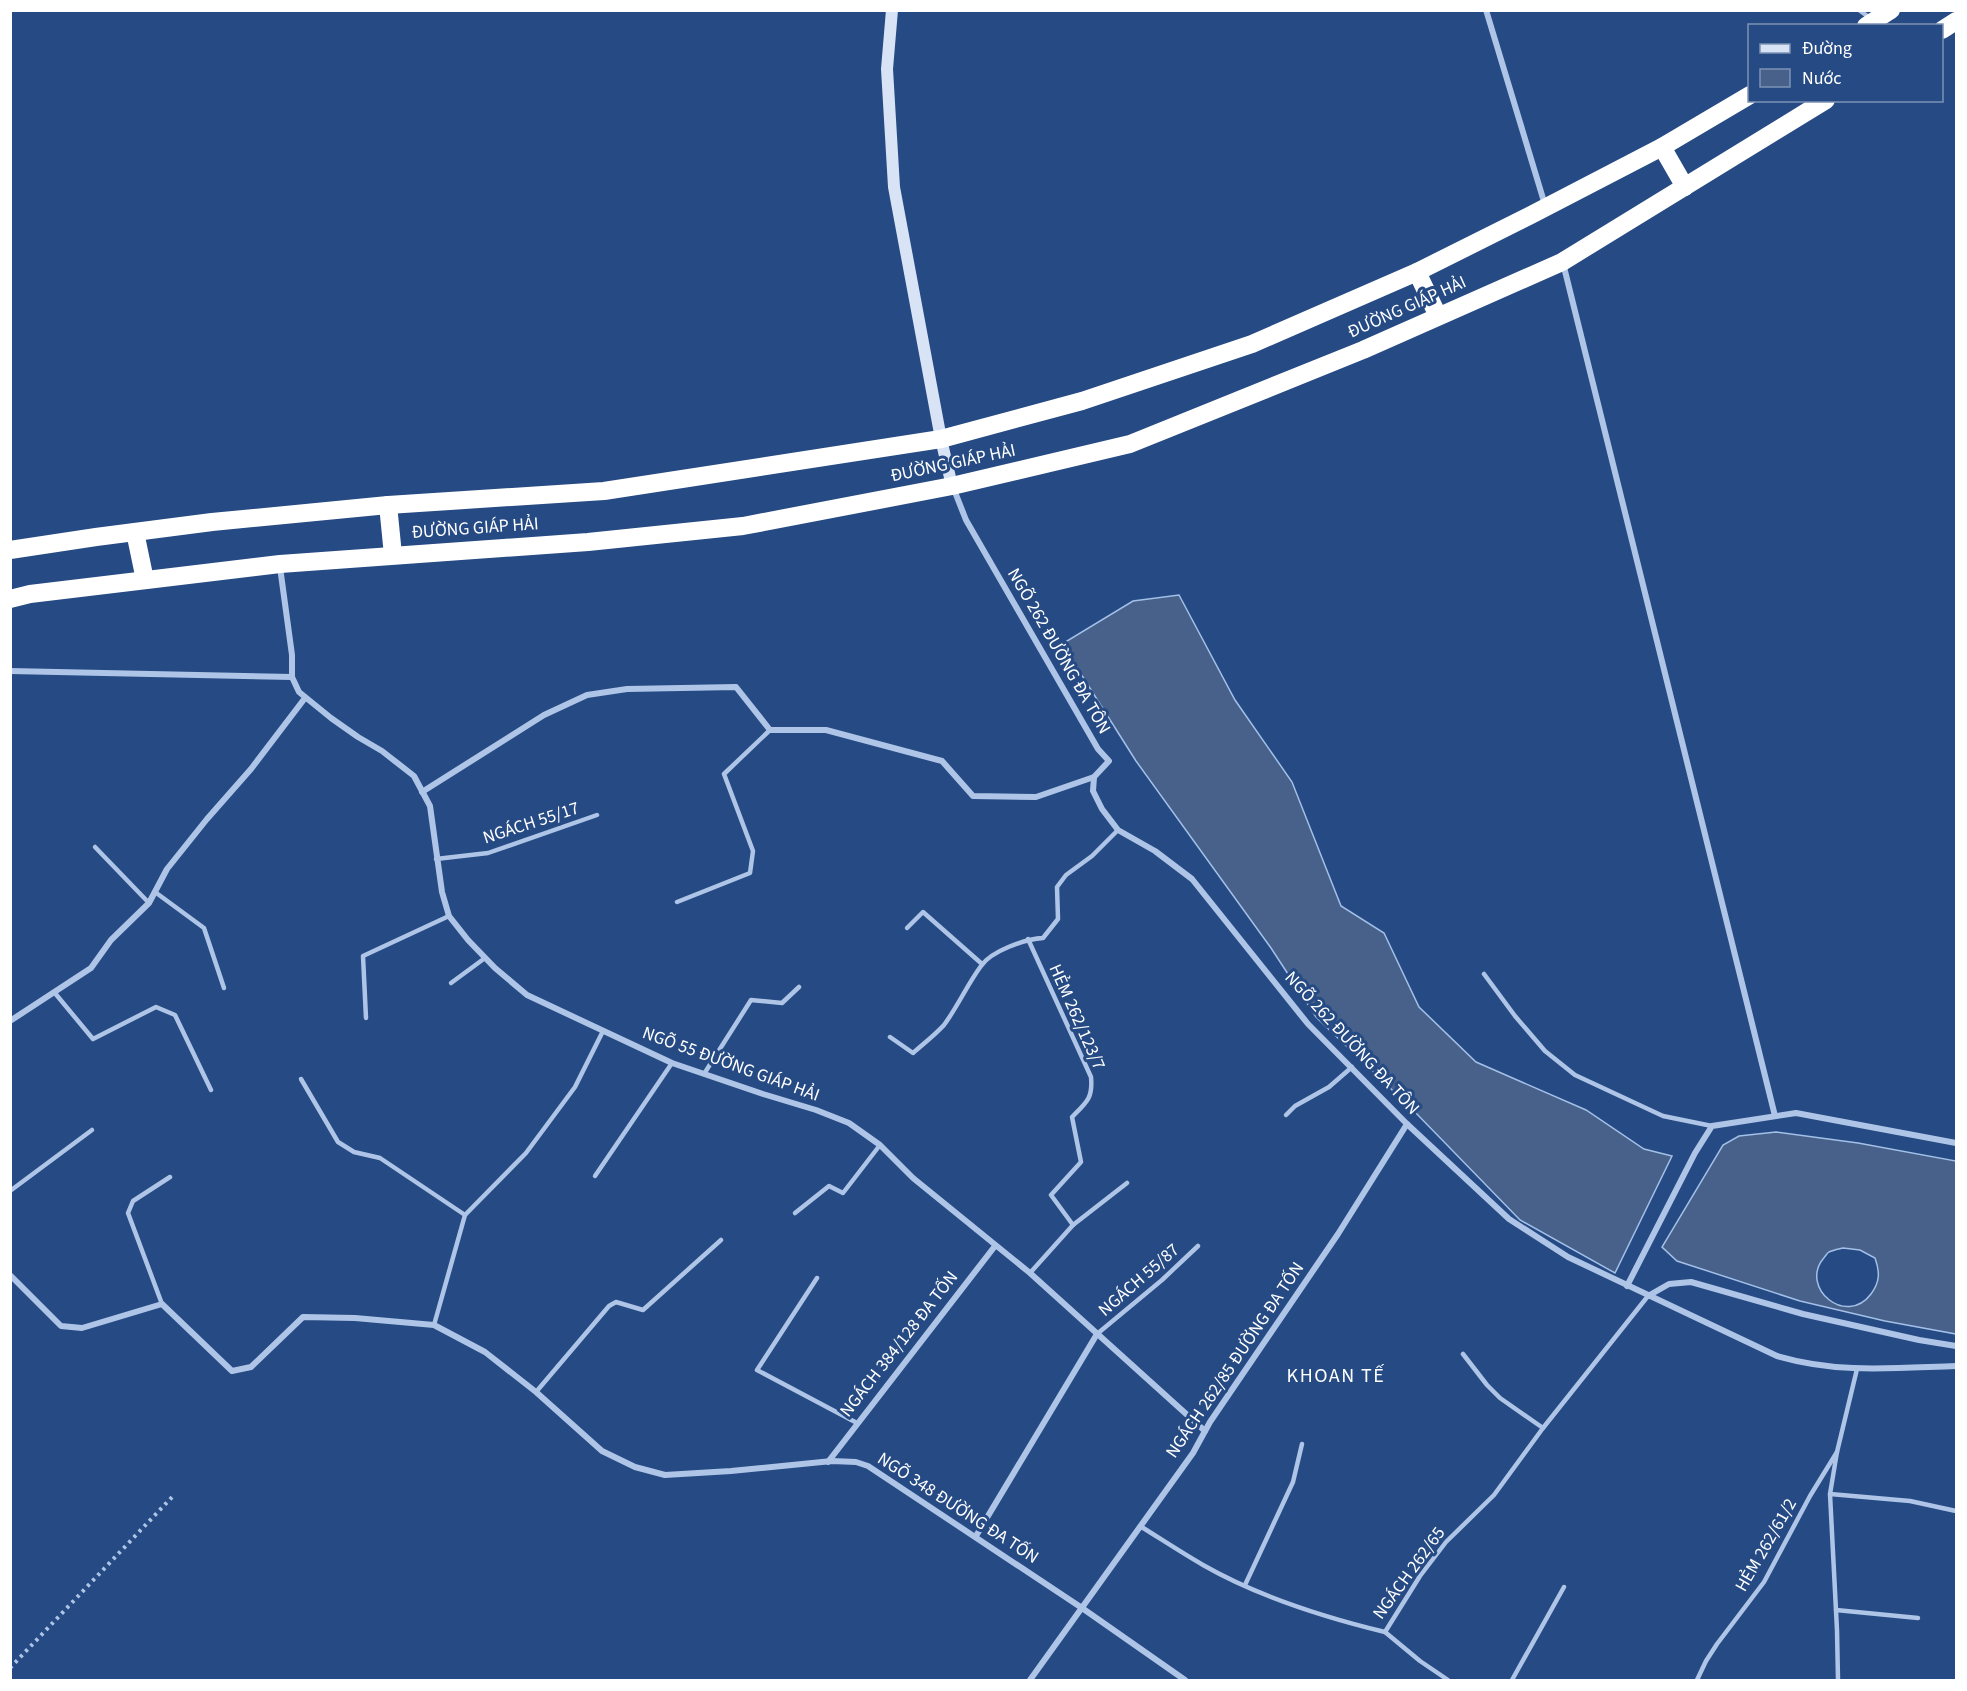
<svg xmlns="http://www.w3.org/2000/svg" width="1967" height="1691" font-family="'Source Sans 3',sans-serif">
<style>
.water{fill:#47618a;stroke:#a3c0e8;stroke-width:1.5;fill-rule:evenodd}
.lines{fill:none;stroke-linecap:round;stroke-linejoin:round}
.path{stroke:#aec5e7;stroke-width:4;stroke-dasharray:3 4.5;stroke-linecap:butt}
.lane{stroke:#aec5e7;stroke-width:4.5}
.street{stroke:#aec5e7;stroke-width:6}
.secondary{stroke:#d8e4f6;stroke-width:12}
.highway{stroke:#fff;stroke-width:18}
.labels{text-anchor:middle;dominant-baseline:central;stroke-width:6;stroke-linejoin:round;paint-order:stroke}
.street-label{font-size:18px;fill:#fff;stroke:#264a83}
.neighbourhood-label{font-size:20px;letter-spacing:1.5px;fill:#fff;stroke:#264a83}
</style>
<rect width="100%" height="100%" fill="#264a83"/>
<!-- water -->
<g class="water">
<polygon points="1179,595 1235,700 1292,782 1341,906 1384,933 1419,1007 1476,1062 1586,1110 1644,1149 1672,1156 1615,1273 1520,1220 1413,1110 1316,1017 1271,948 1136,761 1062,644 1133,601"/>
<path d="M1776,1132L1858,1143L1956,1161V1334L1885,1321L1800,1301L1677,1261L1662,1247L1723,1145L1739,1136ZM1843,1248L1860,1250L1875,1258C1880,1272 1880,1282 1871,1294C1846,1327 1800,1288 1823,1259C1824,1258 1828,1252 1829,1252C1833,1250 1839,1249 1843,1248Z"/>
</g>
<g class="lines">
<!-- path -->
<polyline class="path" points="10,1668 174,1495"/>
<!-- lane -->
<g class="lane">
<polyline points="1859,10 1870,18"/>
<polyline points="95,847 149,903"/>
<polyline points="436,859 488,853 597,815"/>
<polyline points="155,892 204,928 224,988"/>
<polyline points="677,902 750,873 753,851 724,774 770,730"/>
<polyline points="907,928 923,912 982,964"/>
<path d="M1028,939L1091,1077C1093,1098 1087,1102 1072,1117L1081,1162L1051,1195L1073,1225"/>
<polyline points="1484,974 1515,1016 1545,1051 1575,1075 1663,1116 1712,1126"/>
<polyline points="451,983 485,958"/>
<polyline points="54,992 93,1039 156,1007 175,1015 211,1090"/>
<polyline points="366,1018 363,956 449,916"/>
<path d="M890,1037L913,1053C923,1044 935,1035 944,1025C958,1006 967,985 981,966C991,951 1025,939 1043,938L1058,919L1057,887L1066,875L1092,856L1118,830"/>
<polyline points="704,1074 751,1000 782,1003 799,987"/>
<polyline points="301,1079 338,1142 354,1152 380,1158 465,1215"/>
<polyline points="1286,1115 1295,1106 1329,1087 1352,1067"/>
<polyline points="595,1176 672,1063"/>
<polyline points="10,1191 92,1130"/>
<polyline points="795,1213 829,1186 843,1193 880,1145"/>
<polyline points="1030,1273 1073,1225 1127,1183"/>
<polyline points="817,1278 757,1370 857,1423"/>
<polyline points="162,1304 128,1213 133,1201 170,1177"/>
<polyline points="434,1325 465,1215 526,1153 575,1087 603,1031"/>
<polyline points="1097,1334 1162,1280 1198,1246"/>
<polyline points="1463,1354 1487,1385 1500,1398 1543,1428"/>
<polyline points="1857,1369 1837,1452 1830,1494 1910,1501 1956,1511"/>
<polyline points="536,1392 609,1306 616,1302 643,1310 721,1240"/>
<polyline points="1830,1494 1837,1630 1838,1680"/>
<path d="M1140,1526C1161,1539 1182,1553 1203,1565C1259,1597 1323,1617 1385,1632L1420,1576L1446,1542L1494,1495L1543,1428L1648,1296"/>
<polyline points="1245,1585 1293,1482 1302,1444"/>
<polyline points="1836,1610 1918,1618"/>
<polyline points="1385,1632 1420,1661 1448,1680"/>
<polyline points="1512,1680 1564,1587"/>
<polyline points="1697,1680 1706,1661 1717,1644 1764,1582 1810,1496 1837,1452"/>
</g>
<!-- street -->
<g class="street">
<polyline points="1486,10 1545,205"/>
<polyline points="1563,263 1775,1116"/>
<path d="M953,487L966,520L1098,749L1109,761L1094,777L1093,791L1102,809L1118,830L1155,851L1192,879L1308,1024L1407,1124L1509,1219L1568,1257L1777,1356C1839,1374 1894,1368 1956,1366"/>
<polyline points="280,567 292,655 292,677 299,692 331,718 358,737 382,751 414,776 430,806 442,892 449,916 468,940 495,968 527,995 672,1063 763,1094 816,1110 849,1123 880,1145 913,1178 1030,1273 1205,1431"/>
<polyline points="10,671 292,677"/>
<polyline points="422,792 544,715 587,695 627,689 736,687 770,730 826,730 942,761 973,796 1036,797 1094,777"/>
<polyline points="10,1021 91,968 111,940 149,903 167,869 207,819 251,769 305,698"/>
<polyline points="10,1275 61,1326 82,1328 162,1304 232,1371 251,1367 303,1317 355,1318 434,1325 485,1352 536,1392 602,1451 635,1467 665,1475 731,1471 832,1461 856,1462 868,1466 1082,1608 1185,1680"/>
<polyline points="1627,1286 1695,1153 1712,1126 1796,1113 1956,1143"/>
<polyline points="1648,1296 1669,1284 1691,1282 1803,1314 1919,1340 1956,1346"/>
<polyline points="828,1462 995,1246"/>
<polyline points="976,1536 1097,1334"/>
<polyline points="1030,1680 1193,1453 1210,1422 1338,1234 1407,1124"/>
</g>
<!-- secondary -->
<polyline class="secondary" points="892,10 887,69 894,187 941,439 952,486"/>
<!-- highway -->
<g class="highway">
<polyline points="1866,26 1891,10"/>
<polyline points="1942,30 1956,21"/>
<polyline points="1662,147 1685,187"/>
<polyline points="1417,272 1438,316"/>
<polyline points="388,505 393,555"/>
<polyline points="135,532 145,580"/>
<polyline points="10,550 96,537 212,522 388,505 604,491 941,439 1082,401 1252,344 1417,272 1531,215 1662,147 1750,95"/>
<polyline points="10,599 30,594 280,564 588,542 743,526 952,486 1130,444 1363,350 1562,262 1826,100"/>
</g>
</g>
<g class="labels">
<!-- street labels -->
<g class="street-label">
<text transform="translate(1407 307) rotate(-24)">ĐƯỜNG GIÁP HẢI</text>
<text transform="translate(953 463) rotate(-12)">ĐƯỜNG GIÁP HẢI</text>
<text transform="translate(475 528) rotate(-4)">ĐƯỜNG GIÁP HẢI</text>
<text transform="translate(1059 651) rotate(60)">NGÕ 262 ĐƯỜNG ĐA TÔN</text>
<text transform="translate(531 823) rotate(-18)">NGÁCH 55/17</text>
<text transform="translate(1077 1017) rotate(66)">HẺM 262/123/7</text>
<text transform="translate(1352 1043) rotate(47)">NGÕ 262 ĐƯỜNG ĐA TÔN</text>
<text transform="translate(731 1064) rotate(20)">NGÕ 55 ĐƯỜNG GIÁP HẢI</text>
<text transform="translate(1139 1280) rotate(-41)">NGÁCH 55/87</text>
<text transform="translate(899 1344) rotate(-52)">NGÁCH 384/128 ĐA TỐN</text>
<text transform="translate(1235 1360) rotate(-56)">NGÁCH 262/85 ĐƯỜNG ĐA TỐN</text>
<text transform="translate(958 1508) rotate(33)">NGÕ 348 ĐƯỜNG ĐA TỐN</text>
<text transform="translate(1766 1545) rotate(-60)">HẺM 262/61/2</text>
<text transform="translate(1409 1573) rotate(-54)">NGÁCH 262/65</text>
</g>
<!-- neighbourhood labels -->
<g class="neighbourhood-label">
<text x="1336" y="1376">KHOAN TẾ</text>
</g>
</g>
<!-- border -->
<rect width="1967" height="1691" fill="none" stroke="#ffffff" stroke-width="24"/>
<!-- legend -->
<rect x="1748" y="24" width="195" height="78" fill="#264a83" stroke="#7d92b5" stroke-width="1.5"/>
<rect x="1760" y="44" width="30" height="9" fill="#d8e4f6" stroke="#7d92b5" stroke-width="1.5"/>
<text x="1802" y="54" font-size="18" fill="#ffffff">Đường</text>
<rect x="1760" y="69" width="30" height="18" fill="#47618a" stroke="#7d92b5" stroke-width="1.5"/>
<text x="1802" y="84" font-size="18" fill="#ffffff">Nước</text>
</svg>
